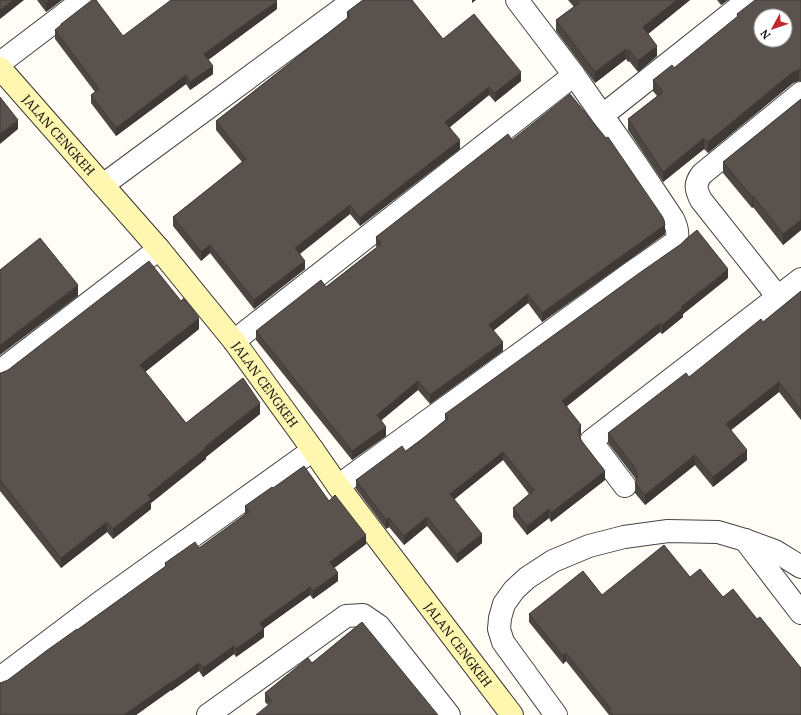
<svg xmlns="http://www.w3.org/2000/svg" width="801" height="715" font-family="'PT Serif',serif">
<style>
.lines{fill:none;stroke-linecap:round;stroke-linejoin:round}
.street-casing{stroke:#444;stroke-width:24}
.secondary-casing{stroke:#333;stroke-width:24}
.street{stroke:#fff;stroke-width:22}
.secondary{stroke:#fff6b0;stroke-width:22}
.wall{fill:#4d4742}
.shaded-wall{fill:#3f3936}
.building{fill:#5a524d;stroke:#3f3936;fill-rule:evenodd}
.labels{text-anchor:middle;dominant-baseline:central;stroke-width:4;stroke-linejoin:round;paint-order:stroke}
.street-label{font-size:13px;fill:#111;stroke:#fff}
</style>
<rect width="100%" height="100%" fill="#fffdf5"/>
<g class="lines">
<defs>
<g id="street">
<polyline points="0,63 83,0"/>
<polyline points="603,115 748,0"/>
<polyline points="103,185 354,0"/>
<path d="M778,297L701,200C696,190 694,184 702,174L801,93"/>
<polyline points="234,341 574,75"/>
<polyline points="0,371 159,249"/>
<path d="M338,486L631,273L674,243C680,236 677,227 673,219L637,165L574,75L517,0"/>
<polyline points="625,486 591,441 801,279"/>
<polyline points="745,540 801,613"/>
<polyline points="0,678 98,604 313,450"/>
<polyline points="208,715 346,616 363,615 379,626 449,715"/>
<polyline points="556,715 503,642 499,629 500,618 504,604 514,590 527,578 553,561 589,546 624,537 668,531 718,532 745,540 775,551 801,567"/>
</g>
<g id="secondary">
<path id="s1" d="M0,68L159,249L234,341L313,450L338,486L512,715"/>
</g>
</defs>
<!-- street casing -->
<use href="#street" class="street-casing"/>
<!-- secondary casing -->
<use href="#secondary" class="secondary-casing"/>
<!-- street -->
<use href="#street" class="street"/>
<!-- secondary -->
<use href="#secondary" class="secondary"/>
</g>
<!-- wall -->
<g class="wall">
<polygon points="37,0 62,0 46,12"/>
<polygon points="568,0 690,0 648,34 657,56 638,72 629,61 628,62 626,59 595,83 556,31 556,20 574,7"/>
<polygon points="717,0 728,0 721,5"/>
<polygon points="801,0 801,81 799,81 793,83 708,153 704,149 663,182 628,130 628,119 657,96 653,91 653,80 674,68 737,18 737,14"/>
<polygon points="361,1 443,39 521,81 495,102 489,95 450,127 460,149 360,226 350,214 300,254 305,269 254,309 210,253 201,261 173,226 173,217 242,162 216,130 216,121 347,18 347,12"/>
<polygon points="277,9 208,60 213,74 190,90 186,84 116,136 91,103 91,95 95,92 55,39 55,30 61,26 61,24 123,36"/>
<polygon points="801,99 801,230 783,245 753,207 752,208 723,173 723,162"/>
<polygon points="512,140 665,234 542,322 528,303 493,331 503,351 430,404 418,390 381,420 386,436 352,460 256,340 256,331 326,287 377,247 376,246 376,237"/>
<polygon points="728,278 683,314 683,317 662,334 660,332 567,406 581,434 580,436 581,440 605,480 551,522 549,518 527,535 513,517 513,508 529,494 503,460 454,499 482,543 457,563 427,526 404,545 389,527 386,529 356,489 356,480 406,452 445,420 445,414"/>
<polygon points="801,291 801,420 779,392 731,430 747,460 713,487 695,465 645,505 635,493 635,483 636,481 635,478 608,443 608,433 689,377 763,322"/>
<polygon points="199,329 145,372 186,423 260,414 206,457 206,459 151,503 151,509 113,539 107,532 61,568 0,491 0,373"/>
<polygon points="273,488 329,501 366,544 334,568 338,581 313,599 310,595 264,628 264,637 236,657 234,654 203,677 199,671 171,691 171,690 136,715 0,715 8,680 165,567 165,563 199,548 245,514 245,506"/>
<polygon points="690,577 723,597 757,619 801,715 609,715 566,661 563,664 529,622 529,614 602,595"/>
<polygon points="362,622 268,705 265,702 265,693 312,663"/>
</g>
<!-- shaded-wall -->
<g class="shaded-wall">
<polygon points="13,0 24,0 0,19 0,10"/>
<polygon points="50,0 62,0 46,12 46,3"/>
<polygon points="472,0 476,0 472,3"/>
<polygon points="677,0 690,0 643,38 643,27"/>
<polygon points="721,0 728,0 721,5"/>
<polygon points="277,1 277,9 204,63 204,54"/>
<polygon points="657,46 657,56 638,72 638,61"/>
<polygon points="626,49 626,59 595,83 595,72"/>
<polygon points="629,50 629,61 628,62 628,51"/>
<polygon points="213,66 213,74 190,90 190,82"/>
<polygon points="799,70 799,81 793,83 708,153 708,142 793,72"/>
<polygon points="521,72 521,81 495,102 495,93"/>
<polygon points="186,75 186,84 116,136 116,128"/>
<polygon points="489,87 489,95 445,131 445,122"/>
<polygon points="18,120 18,129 0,144 0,134"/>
<polygon points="704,138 704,149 663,182 663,172"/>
<polygon points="460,140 460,149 360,226 360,218"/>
<polygon points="753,196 753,207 752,208 752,197"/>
<polygon points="350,205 350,214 295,257 295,248"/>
<polygon points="801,220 801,230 783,245 783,234"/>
<polygon points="665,225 665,234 542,322 542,313"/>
<polygon points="210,245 210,253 201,261 201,252"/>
<polygon points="305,261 305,269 254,309 254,300"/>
<polygon points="728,269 728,278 683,314 683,317 662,334 662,325 681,307"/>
<polygon points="78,285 78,296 0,355 0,345"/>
<polygon points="528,294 528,303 489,334 489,325"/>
<polygon points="199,318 199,329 140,376 140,365"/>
<polygon points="660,323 660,332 562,410 562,401"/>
<polygon points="503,342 503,351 430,404 430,395"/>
<polygon points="418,381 418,390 377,424 377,415"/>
<polygon points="779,382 779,392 726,434 726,424"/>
<polygon points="260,403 260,414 206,457 206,459 151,503 151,509 113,539 113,529 148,495 205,447"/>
<polygon points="581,425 581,434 579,437 579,428"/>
<polygon points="386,427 386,436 352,460 352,451"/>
<polygon points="747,450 747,460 713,487 713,477"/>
<polygon points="503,452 503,460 450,503 450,494"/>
<polygon points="695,455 695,465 645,505 645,495"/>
<polygon points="605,471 605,480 551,522 551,513"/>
<polygon points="549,509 549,518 527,535 527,526"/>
<polygon points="427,517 427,526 404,545 404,536"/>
<polygon points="389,518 389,527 386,529 386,520"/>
<polygon points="107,522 107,532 61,568 61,558"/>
<polygon points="482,534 482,543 457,563 457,554"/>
<polygon points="366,535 366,544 330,571 330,562"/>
<polygon points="338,573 338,581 313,599 313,591"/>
<polygon points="310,587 310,595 260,631 260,623"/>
<polygon points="264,629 264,637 236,657 236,649"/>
<polygon points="234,646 234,654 203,677 203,668"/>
<polygon points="566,653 566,661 563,664 563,656"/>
<polygon points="199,663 199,671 171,691 171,683"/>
<polygon points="171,682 171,690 136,715 124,715"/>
</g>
<!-- building -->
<g class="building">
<polygon points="0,0 13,0 0,10"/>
<polygon points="43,0 50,0 46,3"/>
<polygon points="92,0 96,0 123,36 171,0 276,0 277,1 204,54 213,66 190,82 186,75 116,128 91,95 99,89 55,30 61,25 61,24"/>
<polygon points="363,0 412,0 443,39 474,14 521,72 495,93 489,87 445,122 460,140 360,218 350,205 295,248 305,261 254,300 210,245 201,252 173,217 246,159 216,121 350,16 347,12"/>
<polygon points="577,0 677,0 643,27 657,46 638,61 629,50 628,51 626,49 595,72 556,20 579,3"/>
<path d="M755,0H801V70H799L793,72L708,142L704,138L663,172L628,119L663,92L653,80L672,65L674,68L738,16L737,14ZM761,16H785V40H761Z"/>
<polygon points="570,94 606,138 608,137 662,216 664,220 665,225 542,313 528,294 489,325 503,342 430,395 418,381 377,415 386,427 352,451 256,331 321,280 326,287 381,244 376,237 508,134 512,140"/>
<polygon points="0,97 18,120 0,134"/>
<polygon points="801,99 801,220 783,234 753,196 752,197 723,162"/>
<polygon points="697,230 728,269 681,307 683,308 662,325 660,323 562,401 581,425 579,428 579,433 581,440 605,471 551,513 549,509 527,526 513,508 534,490 503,452 450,494 482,534 457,554 427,517 404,536 389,518 386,520 356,480 402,446 406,452 448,418 445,414 638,274 681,244 686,239"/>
<polygon points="40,238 78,285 0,345 0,270"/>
<polygon points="149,261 181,301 184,298 199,318 140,365 186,423 243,378 260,403 205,447 206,448 148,495 151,499 113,529 107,522 61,558 0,480 0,373 1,373 8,370"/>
<polygon points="801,291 801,410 779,382 726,424 747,450 713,477 695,455 645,495 635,483 637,480 637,475 635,468 608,433 686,373 689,377 761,319 763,322"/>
<polygon points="304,466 329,501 335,495 366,535 330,562 338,573 313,591 310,587 260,623 264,629 236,649 234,646 203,668 199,663 171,683 171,682 124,715 0,715 0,683 8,680 46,651 77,629 77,630 166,566 165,563 195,542 199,548 249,512 245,506 272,487 273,488"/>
<polygon points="664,545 690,577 700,569 723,597 733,589 757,619 760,617 801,668 801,715 613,715 609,710 611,709 566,653 563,656 529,614 583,571 602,595"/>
<polygon points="362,622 438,715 256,715 272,702 265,693 308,658 312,663"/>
</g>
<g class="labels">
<!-- street labels -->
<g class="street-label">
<text stroke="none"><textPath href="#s1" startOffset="89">JALAN CENGKEH</textPath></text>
<text stroke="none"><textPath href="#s1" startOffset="413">JALAN CENGKEH</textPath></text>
<text stroke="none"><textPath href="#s1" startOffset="737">JALAN CENGKEH</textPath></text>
</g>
</g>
<!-- north arrow -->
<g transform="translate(773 28) rotate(230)"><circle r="19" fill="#ffffff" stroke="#a0a0a0"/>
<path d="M0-3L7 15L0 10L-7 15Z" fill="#c4262e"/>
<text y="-6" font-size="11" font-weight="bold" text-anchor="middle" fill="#111111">N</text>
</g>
</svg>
